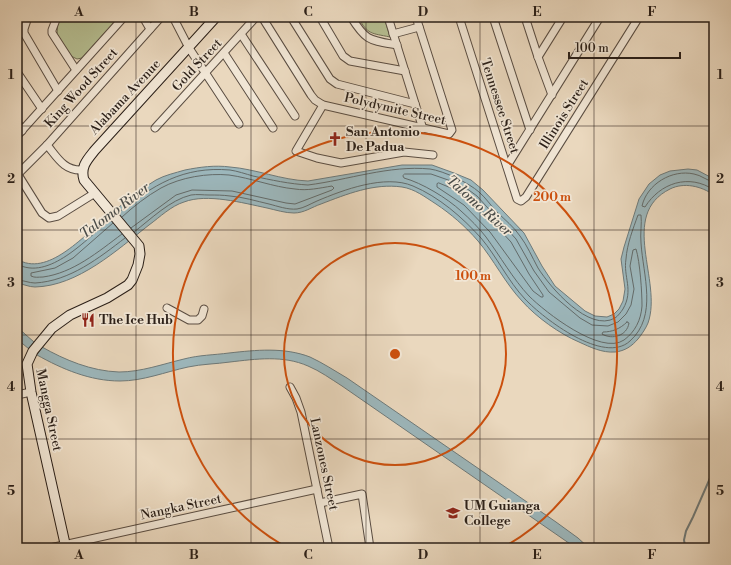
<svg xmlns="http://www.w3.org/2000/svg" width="731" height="565" font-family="'Libre Bodoni',serif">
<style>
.green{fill:#b6bf92;stroke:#706f55}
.water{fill:#9cb7bc;stroke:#6e7a7a}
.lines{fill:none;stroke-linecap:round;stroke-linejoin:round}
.shore{stroke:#636b6a;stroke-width:1}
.stream{stroke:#6e7a7a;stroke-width:2}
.street-casing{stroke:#5a4d42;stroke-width:9}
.secondary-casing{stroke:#2a1f18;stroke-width:11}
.street{stroke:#f1e6d5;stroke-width:7}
.secondary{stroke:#f1e6d5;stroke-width:9}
.grid{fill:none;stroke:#2a1f18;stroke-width:1;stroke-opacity:0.55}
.ring{fill:none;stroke:#cc500e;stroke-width:2}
.labels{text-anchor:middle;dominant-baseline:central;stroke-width:3.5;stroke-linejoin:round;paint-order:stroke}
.street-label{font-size:13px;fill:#2a1f18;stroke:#f1e6d5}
.poi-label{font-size:13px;font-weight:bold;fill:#2a1f18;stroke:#f1e6d5;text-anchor:start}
.water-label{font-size:14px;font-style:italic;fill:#4c4d49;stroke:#f1e6d5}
.centre{fill:#cc500e;stroke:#f1e6d5;stroke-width:2}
.ring-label{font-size:12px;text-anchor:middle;font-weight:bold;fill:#cc500e;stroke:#f1e6d5;stroke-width:3.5;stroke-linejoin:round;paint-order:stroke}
.neatline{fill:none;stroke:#2a1f18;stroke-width:1.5}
.grid-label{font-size:13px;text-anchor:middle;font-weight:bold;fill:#2a1f18}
</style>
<rect width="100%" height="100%" fill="#ead8be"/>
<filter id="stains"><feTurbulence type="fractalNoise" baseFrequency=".005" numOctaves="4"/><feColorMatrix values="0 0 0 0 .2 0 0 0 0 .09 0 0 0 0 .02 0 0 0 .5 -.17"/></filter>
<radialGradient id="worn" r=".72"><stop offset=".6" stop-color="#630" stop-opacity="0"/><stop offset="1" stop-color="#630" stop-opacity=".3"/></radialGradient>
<!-- green -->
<g class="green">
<polygon points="61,17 119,17 82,58 77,59 71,56 57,34 58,21"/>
<path d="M358,17H384L390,37C371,33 368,35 358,17Z"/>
</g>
<!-- water -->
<g class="water">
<path d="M402,165H432L454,173L471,180L483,190L524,233L542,266L555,286L585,311L595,316L607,317L614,314L619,309L623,301L625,289L621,259L624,247L639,199L649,184L660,175L670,171L688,169L697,170L714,179V195C701,186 684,182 670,189C618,215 663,281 648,323C646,328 642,334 638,339C632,346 625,351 615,352C602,353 590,347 579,342C560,334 536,317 522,301C505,283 494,260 478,241C465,226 451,214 436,204C425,197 415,189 402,187C374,183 347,194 321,204C312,207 304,213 294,213C285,213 276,210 267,208C243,203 207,193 184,202C171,206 160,217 149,225C117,250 78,286 35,287C29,287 23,284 17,283V259C47,278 83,236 105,219C121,205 138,191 156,180C165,175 175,173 185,170C200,167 215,165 230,167C256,169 281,180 308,181Z"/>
<polygon points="17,327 34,342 29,349 17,339"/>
<path d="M42,347C65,360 91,371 119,372C141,372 163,364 184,359C199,355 214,355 229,353C256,350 284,347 310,357C323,363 335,371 347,378L556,522L578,538L589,548H576L342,386C331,379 320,371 308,366C283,355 256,359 230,362C216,364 202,364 188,367C165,372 143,381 120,381C90,381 62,369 37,355Z"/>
</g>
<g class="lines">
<!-- shore -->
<g class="shore">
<path d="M405,174H431L451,181L466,188L477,196L516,239L534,271L549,292L580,318L592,325L608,326L618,322L626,314L631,305L634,289L630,266L633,250L636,249C640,262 642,292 642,306C641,320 635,332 624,340C601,356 545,312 529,296C513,279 500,256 486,237C479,228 470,219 461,211C447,198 422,183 404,178L403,176Z"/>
<path d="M714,182C707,181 701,175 694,174C672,169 647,184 642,206L645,207C660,183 689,173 714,190"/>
<polygon points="439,183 463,193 473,201 511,242 529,274 543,295 543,297 541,297 533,291 490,232 464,205 437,187 437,184"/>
<path d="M118,213C153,185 183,166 230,170C237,171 246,174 253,176C271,180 290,184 308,185C348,180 389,165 430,169C444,171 469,183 479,192C486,198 491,206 497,212C505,220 514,227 520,236C527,245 532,257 538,268C550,287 589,333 615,318C618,316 621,312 623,309C634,290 623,277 626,259C627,244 633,229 638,215H641C642,223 640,234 641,243C643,275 658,316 630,341C604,365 544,319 525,299C508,281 497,257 481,238C462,217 439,197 413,186C385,174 343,190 317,201C310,204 304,208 297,209C288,210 277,206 269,204C256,201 243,197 230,196C223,195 216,195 209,195C203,195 197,194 191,195C170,200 151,219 134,232"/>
<path d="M122,217C134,206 147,196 161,188C181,177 208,173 229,175C251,178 273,187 295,189C307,191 320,188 332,186L334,188L332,190L295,204L286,203L232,191L192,190L176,195L131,228"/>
<path d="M113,223L73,258L55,268L31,273V276C35,278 38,277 43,277C73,273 98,252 122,234"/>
<path d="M17,264C49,282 87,238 110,220"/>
<path d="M17,280C23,280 29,283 35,283C70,281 99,258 125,238"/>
<path d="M627,322L629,323C627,336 612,340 602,334L603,332C612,332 620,329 627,322Z"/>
</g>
<!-- stream -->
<polyline class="stream" points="685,546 684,540 686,531 693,517 714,469"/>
<defs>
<g id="street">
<polyline points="28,17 24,29 24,33 58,91"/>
<polyline points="57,17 52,30 52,33 76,70"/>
<polyline points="143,17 150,29"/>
<polyline points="173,17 189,48 239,124"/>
<polyline points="262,17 311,95 315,100 323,105 449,134 452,130 416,17"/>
<polyline points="291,17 330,79 337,84 415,104"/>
<polyline points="320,17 343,56 350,61 405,71"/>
<path d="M351,17C366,41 369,40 397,45"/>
<polyline points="388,17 423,129"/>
<polyline points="459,17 517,199 521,201 526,197 639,17"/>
<polyline points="493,17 530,130"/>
<polyline points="525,17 538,57 552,95"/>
<polyline points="241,34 295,116"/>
<polyline points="393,34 419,27"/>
<polyline points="224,53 273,128"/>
<polyline points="538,57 563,17"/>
<polyline points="17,72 42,109"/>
<polyline points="323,105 296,151 317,158 341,163 404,152 433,155"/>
<polyline points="17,122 22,131"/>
<polyline points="155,128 256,17"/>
<polyline points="17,136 124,17"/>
<path d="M47,145C57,157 64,171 82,170"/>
<polyline points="507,166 600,17"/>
<polyline points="17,173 42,213 49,218 58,216 95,193"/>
<polyline points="18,174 47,145 161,17"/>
<polyline points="167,308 189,320 198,320 202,316 204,309"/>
<polyline points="290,387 296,398 301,412 329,548"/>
<polyline points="17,395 31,392"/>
<polyline points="320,503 362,494 370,548"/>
<polyline points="50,548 317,489"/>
</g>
<path id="secondary" d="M66,548L31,392L27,364L33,351L52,328L70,315L107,298L128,285L132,280L138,265L140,254L139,246L84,180C80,167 87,160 95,150L216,17"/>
</defs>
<!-- street casing -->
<use href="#street" class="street-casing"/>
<!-- secondary casing -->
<use href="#secondary" class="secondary-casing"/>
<!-- street -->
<use href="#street" class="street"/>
<!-- secondary -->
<use href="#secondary" class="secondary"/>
</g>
<!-- grid -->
<path class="grid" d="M136,17V548M251,17V548M366,17V548M480,17V548M594,17V548M17,126H714M17,230H714M17,335H714M17,439H714"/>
<!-- distance rings -->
<g class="ring">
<circle cx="395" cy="354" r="111"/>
<path d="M286 547A222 222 0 1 1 504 547"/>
</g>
<!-- icons -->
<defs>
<symbol id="church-bare" viewBox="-9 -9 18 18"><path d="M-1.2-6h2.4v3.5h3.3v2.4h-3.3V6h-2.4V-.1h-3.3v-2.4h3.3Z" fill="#8f2418" stroke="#f1e6d5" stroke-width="2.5" paint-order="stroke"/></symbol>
<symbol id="restaurant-bare" viewBox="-9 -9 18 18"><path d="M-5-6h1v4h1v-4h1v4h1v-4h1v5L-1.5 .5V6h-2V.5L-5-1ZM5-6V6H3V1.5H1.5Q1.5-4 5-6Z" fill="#8f2418" stroke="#f1e6d5" stroke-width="2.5" paint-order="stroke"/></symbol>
<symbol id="university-bare" viewBox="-9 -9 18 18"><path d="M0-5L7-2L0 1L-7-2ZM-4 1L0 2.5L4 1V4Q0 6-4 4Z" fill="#8f2418" stroke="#f1e6d5" stroke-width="2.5" paint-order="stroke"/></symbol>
</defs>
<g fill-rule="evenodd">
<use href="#church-bare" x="325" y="129" width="20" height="20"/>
<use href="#restaurant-bare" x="78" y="310" width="20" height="20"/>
<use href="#university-bare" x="443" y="503" width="20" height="20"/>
</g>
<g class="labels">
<!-- street labels -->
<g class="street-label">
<text transform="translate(197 65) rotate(-47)">Gold Street</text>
<text transform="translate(81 88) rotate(-48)">King Wood Street</text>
<text transform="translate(125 97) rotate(-47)">Alabama Avenue</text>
<text transform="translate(500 106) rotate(72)">Tennessee Street</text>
<text transform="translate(395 109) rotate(13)">Polydymite Street</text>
<text transform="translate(564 114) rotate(-58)">Illinois Street</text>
<text transform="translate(49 410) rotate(78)">Mangga Street</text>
<text transform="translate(324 464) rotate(78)">Lanzones Street</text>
<text transform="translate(181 507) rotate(-12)">Nangka Street</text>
</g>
<!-- poi labels -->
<g class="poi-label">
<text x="346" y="132">San Antonio<tspan x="346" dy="15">De Padua</tspan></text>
<text x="99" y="320">The Ice Hub</text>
<text x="464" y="506">UM Guianga<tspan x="464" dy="15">College</tspan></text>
</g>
<!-- water labels -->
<g class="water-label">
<text transform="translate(479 206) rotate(42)">Talomo River</text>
<text transform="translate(115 211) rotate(-37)">Talomo River</text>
</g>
</g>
<circle cx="395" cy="354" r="6" class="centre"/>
<g class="ring-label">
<text x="552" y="201">200 m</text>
<text x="473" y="280">100 m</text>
</g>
<!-- margin -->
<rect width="731" height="565" fill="none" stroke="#ead8be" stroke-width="44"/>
<!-- scale -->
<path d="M569 52v6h111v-6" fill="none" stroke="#2a1f18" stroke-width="2"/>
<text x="575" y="52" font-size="12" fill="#2a1f18" stroke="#f1e6d5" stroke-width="3" paint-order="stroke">100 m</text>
<rect x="22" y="22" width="687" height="521" class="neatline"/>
<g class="grid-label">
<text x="79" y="16">A</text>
<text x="194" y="16">B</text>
<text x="308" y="16">C</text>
<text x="423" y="16">D</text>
<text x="537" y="16">E</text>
<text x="652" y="16">F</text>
<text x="11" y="79">1</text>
<text x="720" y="79">1</text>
<text x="11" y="183">2</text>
<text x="720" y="183">2</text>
<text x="11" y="287">3</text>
<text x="720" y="287">3</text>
<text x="11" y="391">4</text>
<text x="720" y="391">4</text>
<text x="11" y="495">5</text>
<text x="720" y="495">5</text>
<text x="79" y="559">A</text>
<text x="194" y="559">B</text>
<text x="308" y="559">C</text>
<text x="423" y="559">D</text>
<text x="537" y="559">E</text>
<text x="652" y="559">F</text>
</g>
<rect width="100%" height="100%" filter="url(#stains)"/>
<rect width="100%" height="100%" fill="url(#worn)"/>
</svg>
